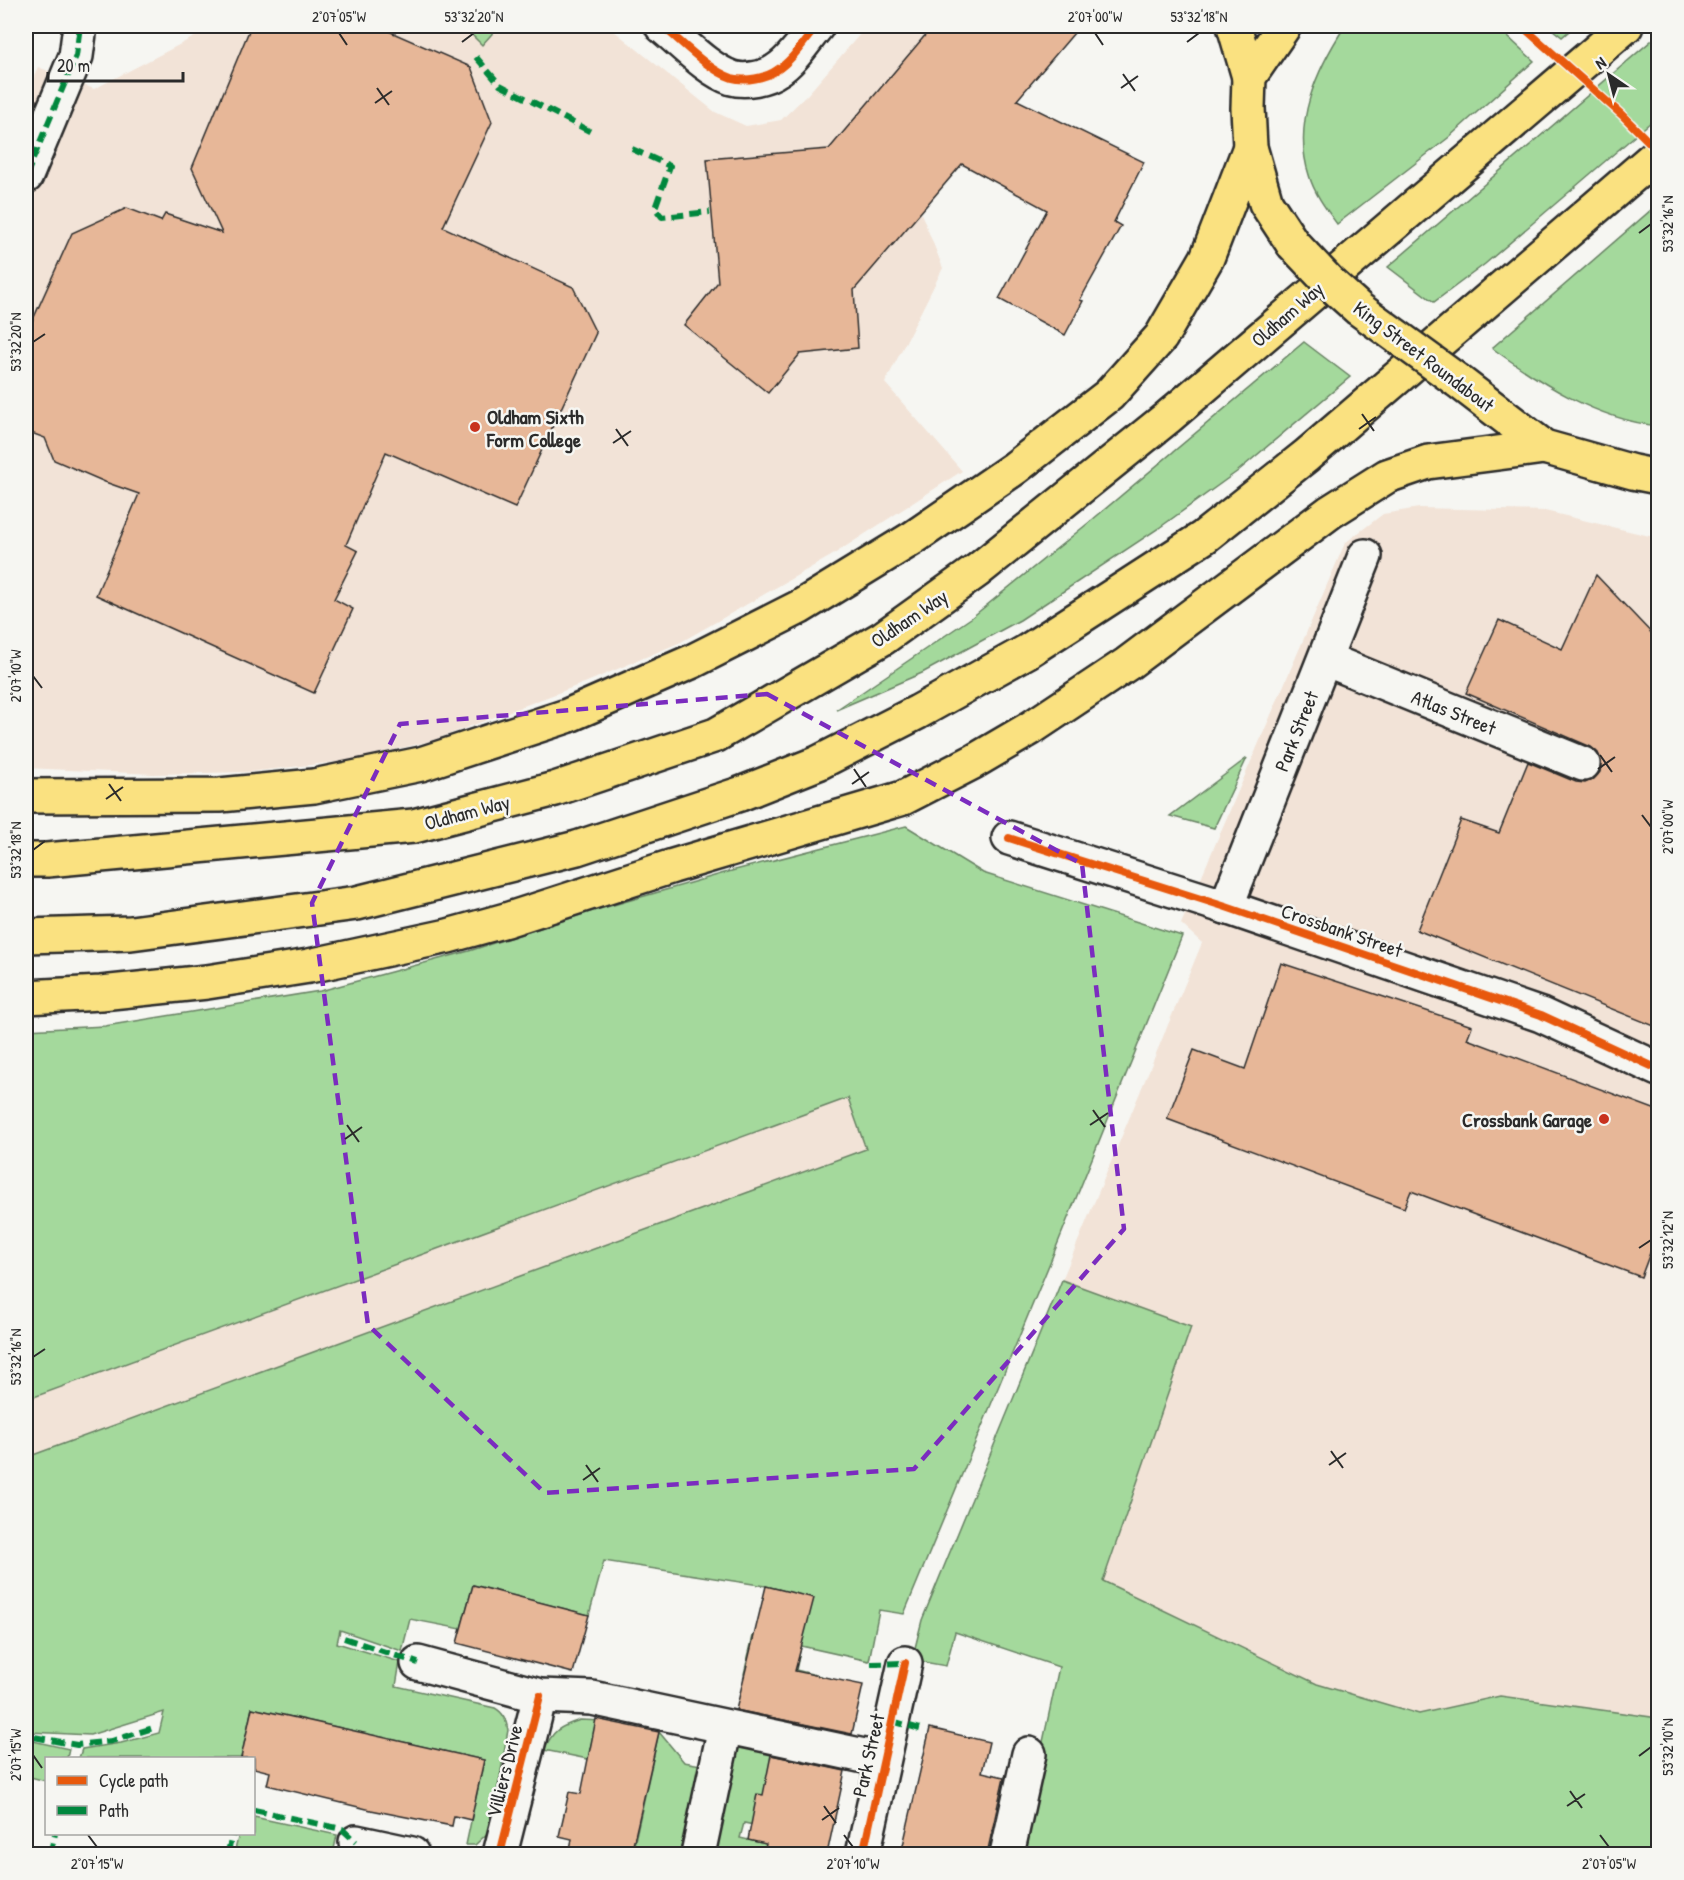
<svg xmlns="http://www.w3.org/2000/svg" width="1684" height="1880" font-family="'Patrick Hand',sans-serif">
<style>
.built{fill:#f2e3d7}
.green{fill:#a4d99c;stroke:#688264;stroke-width:1.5}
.building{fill:#e7b798;stroke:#2b2b2b;stroke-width:1.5}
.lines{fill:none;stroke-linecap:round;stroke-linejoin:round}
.minor-casing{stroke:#2b2b2b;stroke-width:38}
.major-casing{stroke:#2b2b2b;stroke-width:38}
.highway-casing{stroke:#2b2b2b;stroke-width:38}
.minor{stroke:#f6f6f2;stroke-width:33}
.major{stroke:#fae180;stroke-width:33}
.highway{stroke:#fae180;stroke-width:33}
.highway-bridge-casing{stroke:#2b2b2b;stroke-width:38;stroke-linecap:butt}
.highway-bridge{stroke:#fae180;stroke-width:33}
.quiet{stroke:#00873e;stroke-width:6;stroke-dasharray:12 6;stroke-linecap:butt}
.cycleway-casing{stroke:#f6f6f2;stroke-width:11}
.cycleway{stroke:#e8590c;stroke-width:8}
.marked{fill:none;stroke:#7b2cbf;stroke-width:4.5;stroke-dasharray:12 8;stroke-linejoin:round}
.ticks{fill:none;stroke:#2b2b2b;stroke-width:2}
.poi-dot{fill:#c8321e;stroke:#f6f6f2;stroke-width:2}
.labels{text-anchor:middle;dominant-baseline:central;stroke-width:5;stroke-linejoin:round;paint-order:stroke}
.street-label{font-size:20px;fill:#2b2b2b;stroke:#f6f6f2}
.poi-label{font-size:20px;font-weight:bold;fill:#2b2b2b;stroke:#f6f6f2;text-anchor:start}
.neatline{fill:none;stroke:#2b2b2b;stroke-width:2}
.ticks-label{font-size:15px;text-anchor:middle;fill:#2b2b2b}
</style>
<rect width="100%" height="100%" fill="#f6f6f2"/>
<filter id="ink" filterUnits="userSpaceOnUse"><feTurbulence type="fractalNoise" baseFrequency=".0167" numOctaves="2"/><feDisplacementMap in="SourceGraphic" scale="12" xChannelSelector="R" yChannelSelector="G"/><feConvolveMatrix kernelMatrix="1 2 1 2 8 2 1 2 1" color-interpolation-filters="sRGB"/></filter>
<g filter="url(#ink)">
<!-- built -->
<g class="built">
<polygon points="206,26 463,26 482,45 499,26 608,26 715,112 746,126 781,120 808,94 867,26 1057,26 1054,28 1067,40 921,213 943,268 885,383 962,471 831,556 681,642 587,682 434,740 353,760 249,772 153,774 26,768 26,94 38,67 94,89 200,34"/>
<polygon points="1419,508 1545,511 1658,538 1658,1718 1500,1696 1419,1714 1317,1684 1103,1581 1191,1327 1062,1280 1202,943 1181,924 1345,543 1383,514"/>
<polygon points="848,1098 866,1149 33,1455 26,1436 26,1400"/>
</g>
<!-- green -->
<g class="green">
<polygon points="463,26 499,26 482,45"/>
<path d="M1345,26H1496L1534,61L1448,138L1337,224C1326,209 1314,193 1309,175C1292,123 1317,69 1345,26Z"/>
<polygon points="1548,26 1575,26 1562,37"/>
<polygon points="1658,35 1658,116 1485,264 1434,302 1388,267"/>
<path d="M1658,204V426C1596,419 1542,384 1492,348Z"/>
<polygon points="1304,342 1350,377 1238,471 1159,528 1020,620 922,673 836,710 971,618 1092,520"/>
<polygon points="1247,758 1214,828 1170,816"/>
<path d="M906,826L983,873L1182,936L1051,1260L904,1614L879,1610L869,1661L801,1646L796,1670L824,1677L820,1691L744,1674L753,1636L801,1646L813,1598L766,1586L604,1561L589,1615L473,1585L461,1629L410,1619L402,1651L340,1630L337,1643L400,1662L396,1686L495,1708C504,1713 506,1720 508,1730L491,1830L475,1845H466L484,1760L252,1708L241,1758H79L82,1749L121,1743L159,1733L164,1712L90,1735L30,1732L28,1740L69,1749L67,1758H46V1781L26,1776V1436L33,1455L866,1149L848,1098L26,1400V1030L105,1026L320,991L469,951L596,910L735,870Z"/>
<polygon points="1062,1280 1191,1327 1103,1581 1317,1684 1419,1714 1500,1696 1658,1718 1658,1854 1019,1854 1059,1667 955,1632 946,1666 912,1660 922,1620"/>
<path d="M580,1720L605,1721L599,1745L591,1744L588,1759L544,1750C553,1730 559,1727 580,1720Z"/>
<polygon points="659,1732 684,1762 707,1766 689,1854 632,1854"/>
<polygon points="736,1744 783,1755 780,1771 769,1769 766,1781 774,1797 757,1795 754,1811 771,1814 768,1828 744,1823 740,1838 766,1844 764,1854 711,1854"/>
<polygon points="254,1817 337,1835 333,1854 234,1854 239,1834 254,1834"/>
</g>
<!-- building -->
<g class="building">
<polygon points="251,26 377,26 471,67 492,122 443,227 573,287 596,333 515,508 386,452 346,545 358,551 334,599 353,609 314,693 96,595 139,494 105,482 54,460 45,438 26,431 26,335 72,233 127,208 161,221 165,214 222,233 192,168"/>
<polygon points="933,26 1080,26 1017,100 1144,162 1114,222 1121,226 1080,300 1083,301 1065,335 999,299 1047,210 962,164 854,290 858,348 800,354 768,393 684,325 718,282 707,159 829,149"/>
<polygon points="1596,575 1659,641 1659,1028 1417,930 1461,820 1499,833 1528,762 1576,782 1585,783 1594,779 1600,772 1601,761 1598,753 1591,747 1466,693 1499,620 1562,649"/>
<polygon points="1281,963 1472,1026 1467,1039 1659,1111 1659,1229 1641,1277 1411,1191 1404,1208 1167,1119 1194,1050 1245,1069"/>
<polygon points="473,1585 589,1615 573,1673 457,1643"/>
<polygon points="766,1586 814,1598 795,1671 863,1685 852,1734 736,1710"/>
<polygon points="252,1708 484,1760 471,1820 454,1816 452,1826 371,1810 267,1785 270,1772 254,1768 254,1758 241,1758"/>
<polygon points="596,1719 659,1732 631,1854 569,1854 572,1839 559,1836 569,1792 581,1794"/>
<polygon points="930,1728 989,1742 982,1772 1004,1777 987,1854 901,1854"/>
<polygon points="771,1755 845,1771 827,1854 764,1854 766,1844 748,1840 757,1794 763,1795"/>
</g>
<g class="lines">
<defs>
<g id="minor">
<path d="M662,26C682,42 708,70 732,78C745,82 766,78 777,70C793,60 805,40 817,26"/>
<polyline points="26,176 76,56 80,26"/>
<polyline points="1325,659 1583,764"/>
<polyline points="1009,838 1226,907 1541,1015 1658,1069"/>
<polyline points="1226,907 1365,556"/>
<polyline points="418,1663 540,1696 592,1698 883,1760"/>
<polyline points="356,1842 412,1854"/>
<polyline points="500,1854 540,1696"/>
<polyline points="698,1854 725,1727"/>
<polyline points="863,1854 905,1663"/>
<polyline points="1007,1854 1029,1754"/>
</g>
<polyline id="major" points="1234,26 1249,77"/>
<g id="highway">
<polyline points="1284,26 1249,77 1248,108 1250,147 1266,203 1293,244"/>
<polyline points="1458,381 1544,447 1633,472 1658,477"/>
<polyline points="26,796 220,795 314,786 421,764 567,716 693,661 800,607 913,538 1015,468 1109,395 1161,337 1207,258 1250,147"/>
<polyline points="26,860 47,860 414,826 555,789 716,735 883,638 978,570 1167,418 1626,26"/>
<polyline points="26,936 131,933 357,903 577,848 740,794 818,763 918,712 1026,652 1204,537 1306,456 1658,154"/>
<polyline points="26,997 101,993 207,982 309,966 448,936 506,920 673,866 903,798 973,762 1031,728 1127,664 1330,512 1387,476 1428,462 1544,447"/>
</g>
</defs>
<!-- minor casing -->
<use href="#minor" class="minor-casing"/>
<!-- major casing -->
<use href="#major" class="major-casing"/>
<!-- highway casing -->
<use href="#highway" class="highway-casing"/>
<!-- minor -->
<use href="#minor" class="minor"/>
<!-- major -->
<use href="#major" class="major"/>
<!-- highway -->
<use href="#highway" class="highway"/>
<defs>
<polyline id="highway-bridge" points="1293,244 1330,283 1359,309 1458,381"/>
</defs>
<!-- highway-bridge casing -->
<use href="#highway-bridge" class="highway-bridge-casing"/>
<!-- highway-bridge -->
<use href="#highway-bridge" class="highway-bridge"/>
<!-- quiet -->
<g class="quiet">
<polyline points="476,57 500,85 591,132"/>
<polyline points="632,149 670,166 655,208 662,217 710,212"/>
<polyline points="26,176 76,56 80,26"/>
<polyline points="344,1638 418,1663"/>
<polyline points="871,1664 905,1663"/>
<polyline points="892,1721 920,1729"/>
<polyline points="34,1737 77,1745 112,1741 156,1727"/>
<polyline points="254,1810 342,1829 356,1842"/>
<polyline points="50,1854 55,1834"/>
<polyline points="227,1854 233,1834"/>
</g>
<defs>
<g id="cycleway">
<path d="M662,26C682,42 708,70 732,78C745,82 766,78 777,70C793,60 805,40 817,26"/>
<polyline points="1522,26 1622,115 1658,151"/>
<polyline points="1009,838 1226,907 1541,1015 1658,1069"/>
<polyline points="500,1854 540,1696"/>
<polyline points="863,1854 905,1663"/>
</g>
</defs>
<!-- cycleway casing -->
<use href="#cycleway" class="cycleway-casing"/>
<!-- cycleway -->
<use href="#cycleway" class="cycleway"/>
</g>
</g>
<!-- marked area -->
<path class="marked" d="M767,694L1082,864L1124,1229L914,1469L545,1493L368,1325L312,903L400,724Z"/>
<!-- ticks -->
<path class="ticks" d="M339,33L347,45M1095,33L1103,45M462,42L474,33M1187,42L1199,33M1123,74L1135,91M377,88L389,105M1121,88L1138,76M375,103L392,91M1639,233L1651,224M33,342L45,334M1362,414L1374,431M616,429L628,446M1359,429L1376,417M613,443L631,431M33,676L42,688M1600,755L1612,772M854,769L866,787M1598,769L1615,757M109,784L121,801M852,784L869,772M106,799L123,787M1642,815L1651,827M33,850L45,841M1093,1110L1105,1127M347,1125L359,1142M1090,1125L1108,1113M345,1139L362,1127M1639,1248L1651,1240M33,1357L45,1349M1331,1451L1343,1468M586,1465L598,1482M1329,1465L1346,1453M583,1480L600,1468M33,1755L42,1768M1639,1756L1651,1747M1570,1791L1582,1808M824,1806L836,1823M1567,1806L1585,1794M822,1820L839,1808M88,1835L97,1847M844,1835L853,1847M1600,1835L1609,1847"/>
<!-- markers -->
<g class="poi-dot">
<circle cx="475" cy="427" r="6"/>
<circle cx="1604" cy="1119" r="6"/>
</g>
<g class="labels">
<!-- street labels -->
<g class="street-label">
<text transform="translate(1287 314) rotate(-41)">Oldham Way</text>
<text transform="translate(1424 356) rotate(37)">King Street Roundabout</text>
<text transform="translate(909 618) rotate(-34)">Oldham Way</text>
<text transform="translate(1454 712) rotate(22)">Atlas Street</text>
<text transform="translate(1296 731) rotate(-68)">Park Street</text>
<text transform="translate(467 812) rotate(-15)">Oldham Way</text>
<text transform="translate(1342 930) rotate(19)">Crossbank Street</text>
<text transform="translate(868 1755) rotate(-77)">Park Street</text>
<text transform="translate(504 1771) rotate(-76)">Villiers Drive</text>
</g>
<!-- poi labels -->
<g class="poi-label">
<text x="487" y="416">Oldham Sixth<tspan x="487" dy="23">Form College</tspan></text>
<text x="1592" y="1119" text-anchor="end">Crossbank Garage</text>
</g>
</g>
<!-- margin -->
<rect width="1684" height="1880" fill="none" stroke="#f6f6f2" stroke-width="66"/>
<!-- legend -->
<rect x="45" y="1757" width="210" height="78" fill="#f6f6f2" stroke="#a5a5a2" stroke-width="1.5"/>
<rect x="57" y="1776" width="30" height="9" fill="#e8590c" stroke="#a5a5a2" stroke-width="1.5"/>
<text x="99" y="1787" font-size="18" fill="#2b2b2b">Cycle path</text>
<rect x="57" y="1806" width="30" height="9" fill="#00873e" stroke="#a5a5a2" stroke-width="1.5"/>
<text x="99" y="1817" font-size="18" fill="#2b2b2b">Path</text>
<!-- north arrow -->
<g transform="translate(1609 75) rotate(325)" stroke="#f6f6f2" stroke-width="4.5" paint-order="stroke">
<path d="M0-4.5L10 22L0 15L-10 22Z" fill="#2b2b2b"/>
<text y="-9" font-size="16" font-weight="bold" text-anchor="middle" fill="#2b2b2b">N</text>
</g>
<!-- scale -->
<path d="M48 72v9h135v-9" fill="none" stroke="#2b2b2b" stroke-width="3"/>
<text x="57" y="72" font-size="18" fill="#2b2b2b" stroke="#f6f6f2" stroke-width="4.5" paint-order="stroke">20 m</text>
<rect x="33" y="33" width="1618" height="1814" class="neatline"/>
<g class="ticks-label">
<text x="339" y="22">2°07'05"W</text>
<text x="474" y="22">53°32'20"N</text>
<text x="1095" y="22">2°07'00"W</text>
<text x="1199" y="22">53°32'18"N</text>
<text transform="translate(1668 224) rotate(-90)" y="5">53°32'16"N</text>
<text transform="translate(16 342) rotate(-90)" y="5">53°32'20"N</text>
<text transform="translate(16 676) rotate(-90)" y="5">2°07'10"W</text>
<text transform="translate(1668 827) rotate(-90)" y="5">2°07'00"W</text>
<text transform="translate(16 850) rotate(-90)" y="5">53°32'18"N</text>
<text transform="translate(1668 1240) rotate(-90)" y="5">53°32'12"N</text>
<text transform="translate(16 1357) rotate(-90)" y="5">53°32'16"N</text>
<text transform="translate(1668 1747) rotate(-90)" y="5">53°32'10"N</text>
<text transform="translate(16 1755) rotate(-90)" y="5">2°07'15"W</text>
<text x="97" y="1869">2°07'15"W</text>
<text x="853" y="1869">2°07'10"W</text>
<text x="1609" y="1869">2°07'05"W</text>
</g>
</svg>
